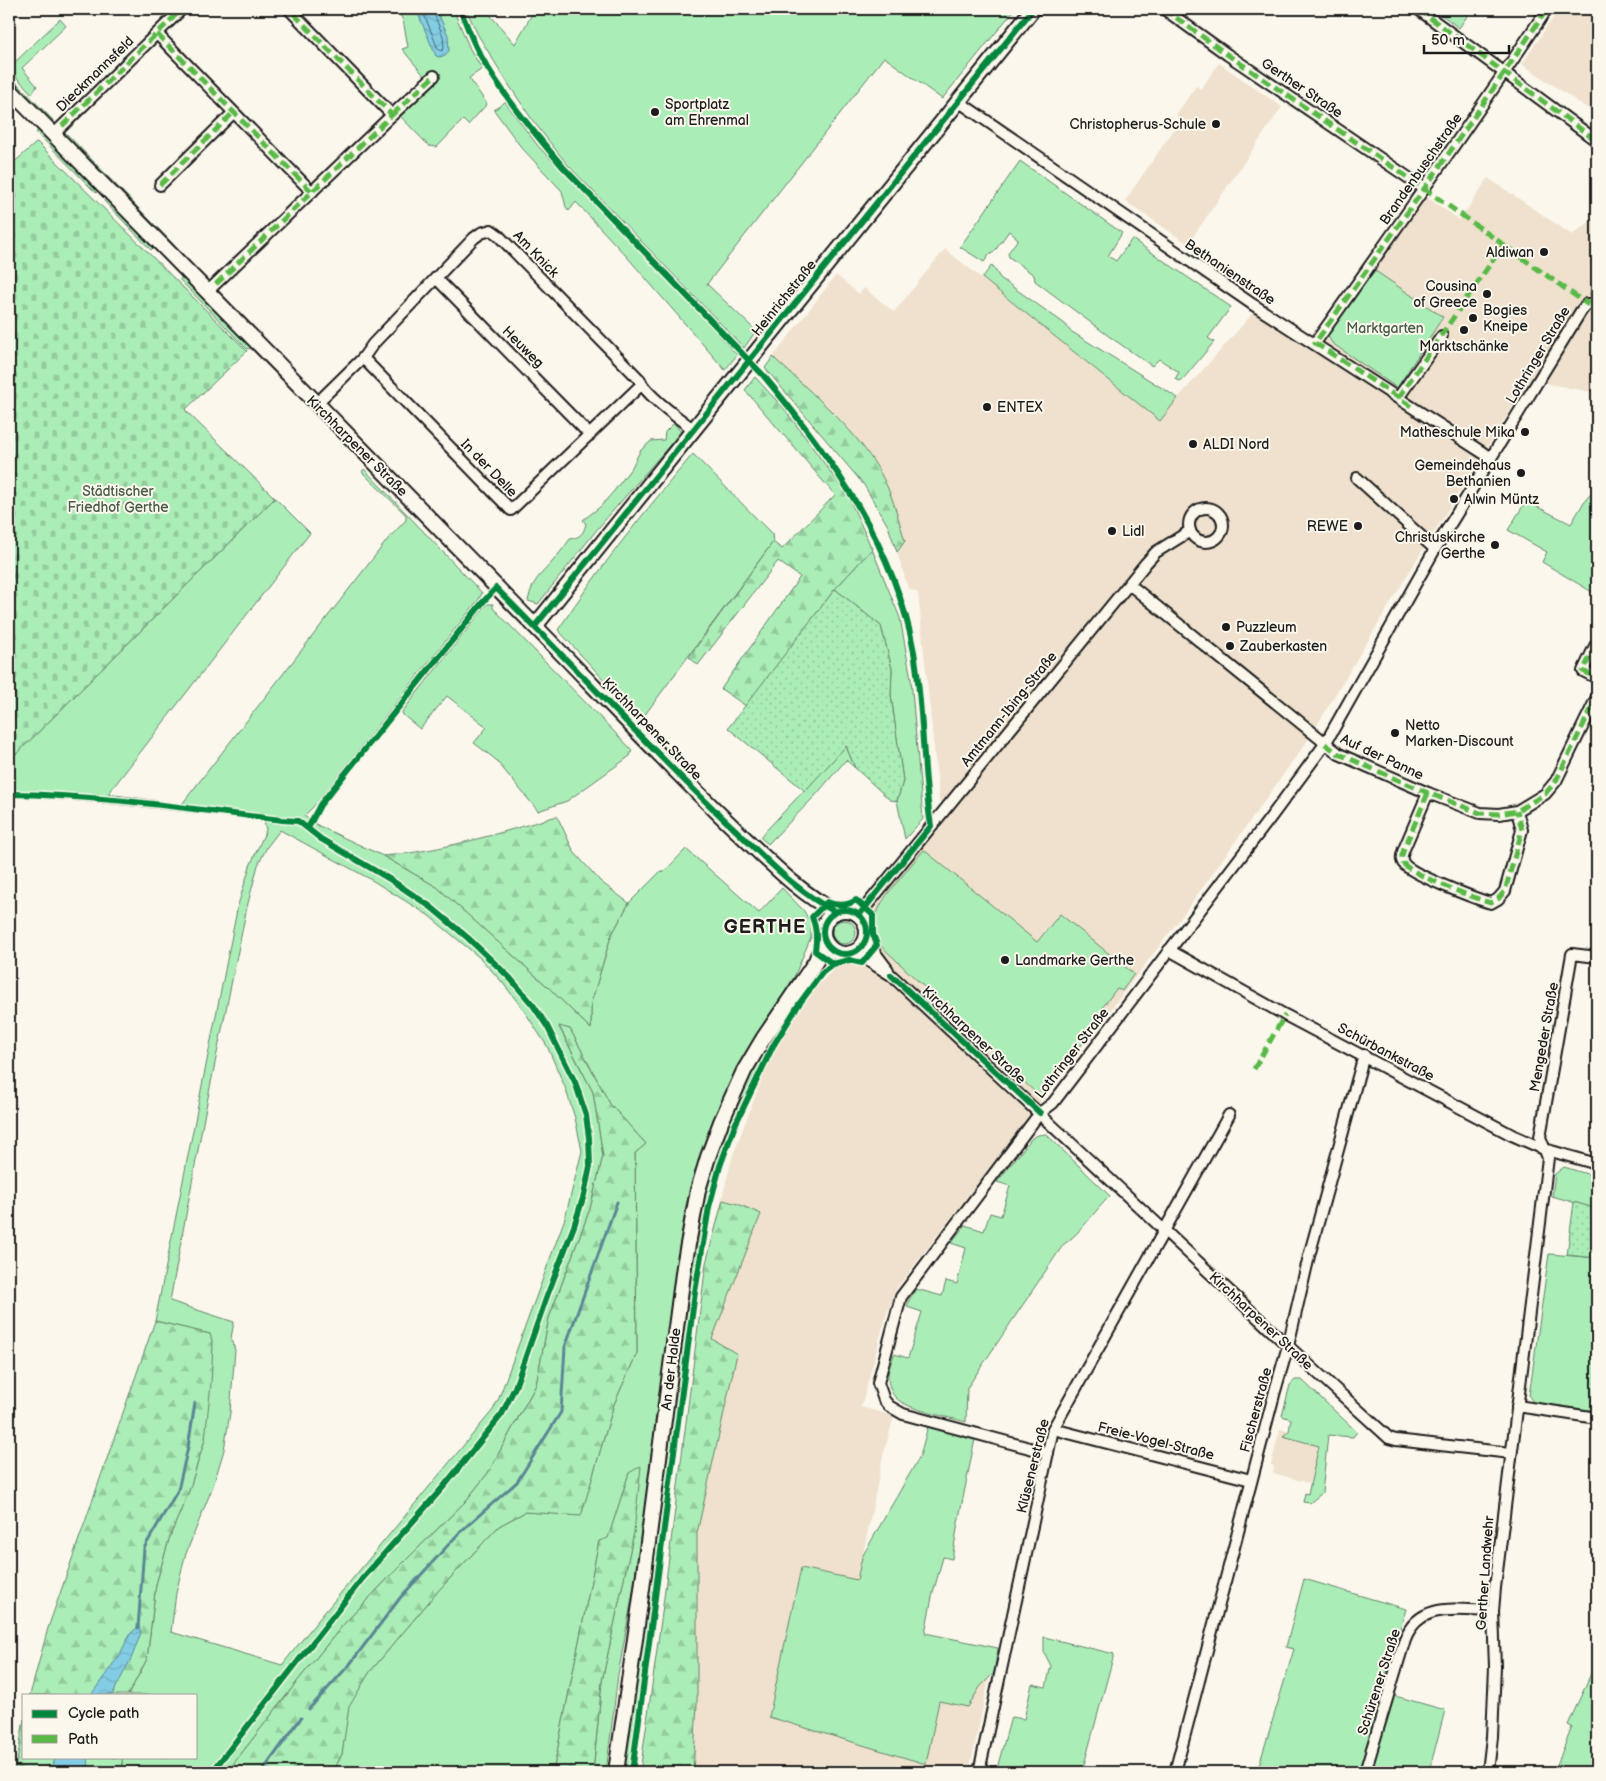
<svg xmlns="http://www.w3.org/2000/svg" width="1606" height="1781" font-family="'Balsamiq Sans',sans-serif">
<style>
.built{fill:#efe1cd;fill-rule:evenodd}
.green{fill:#abedb7;stroke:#64846a;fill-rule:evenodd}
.forest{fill:url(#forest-firs);stroke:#64846a}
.cemetery{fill:url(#cemetery-stones);stroke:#64846a}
.garden{fill:url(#garden-dots);stroke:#64846a}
.water{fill:url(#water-waves);stroke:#5a8694}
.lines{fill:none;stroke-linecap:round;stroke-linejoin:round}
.shore{stroke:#45636c;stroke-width:1}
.stream{stroke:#5a8694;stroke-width:3}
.street-casing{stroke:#1c1c1c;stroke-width:14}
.secondary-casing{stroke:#1c1c1c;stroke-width:18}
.street{stroke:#fbf7ec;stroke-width:10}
.secondary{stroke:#fbf7ec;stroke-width:14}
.quiet{stroke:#58b947;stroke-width:5;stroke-dasharray:10 5;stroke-linecap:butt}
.cycleway-casing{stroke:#fbf7ec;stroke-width:9}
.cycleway{stroke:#00873e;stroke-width:6}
.poi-dot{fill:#1c1c1c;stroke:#fbf7ec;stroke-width:2}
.labels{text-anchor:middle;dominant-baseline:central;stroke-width:4;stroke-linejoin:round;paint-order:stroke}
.street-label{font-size:14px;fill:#1c1c1c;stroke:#fbf7ec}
.poi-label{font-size:14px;fill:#1c1c1c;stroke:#fbf7ec;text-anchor:start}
.park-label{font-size:14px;fill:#475b4a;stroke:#fbf7ec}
.district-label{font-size:19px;font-weight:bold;letter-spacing:1px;fill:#1c1c1c;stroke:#fbf7ec}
</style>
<defs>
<pattern id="forest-firs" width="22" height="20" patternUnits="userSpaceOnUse" patternTransform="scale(1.25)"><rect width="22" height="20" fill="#abedb7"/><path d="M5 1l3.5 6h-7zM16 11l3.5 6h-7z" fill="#93cb9d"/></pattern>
<pattern id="cemetery-stones" width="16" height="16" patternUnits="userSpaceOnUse" patternTransform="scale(1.25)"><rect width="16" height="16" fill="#abedb7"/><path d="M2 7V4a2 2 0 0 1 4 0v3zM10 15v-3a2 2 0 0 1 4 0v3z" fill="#93cb9d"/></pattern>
<pattern id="garden-dots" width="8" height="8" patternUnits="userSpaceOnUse" patternTransform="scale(1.25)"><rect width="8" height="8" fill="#abedb7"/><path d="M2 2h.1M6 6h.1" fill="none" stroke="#93cb9d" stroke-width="1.8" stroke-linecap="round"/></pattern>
<pattern id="water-waves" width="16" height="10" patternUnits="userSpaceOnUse" patternTransform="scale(1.25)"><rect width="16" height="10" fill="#83cde4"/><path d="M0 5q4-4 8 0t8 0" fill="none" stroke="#71afc3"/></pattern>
</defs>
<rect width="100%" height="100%" fill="#fbf7ec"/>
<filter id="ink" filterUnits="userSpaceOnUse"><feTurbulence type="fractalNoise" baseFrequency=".02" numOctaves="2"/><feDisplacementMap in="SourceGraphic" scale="10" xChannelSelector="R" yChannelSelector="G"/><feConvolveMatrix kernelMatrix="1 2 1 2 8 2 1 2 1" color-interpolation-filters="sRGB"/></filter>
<g filter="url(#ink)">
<!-- built -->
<g class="built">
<polygon points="1559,9 1597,9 1597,115 1522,64"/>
<polygon points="1219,63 1282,107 1188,244 1125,201 1181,119 1176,115 1196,86 1201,89"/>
<path d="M1488,178L1572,235L1597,216V393L1549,384L1533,375L1422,551L1308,740L1177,923L897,1288L886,1316L861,1407L894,1416L883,1456L852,1609L990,1674L969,1772H693L697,1704L690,1390L706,1263L732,1158L768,1062L785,1029L820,983L839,964L855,957L865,949L871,938L870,922L865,914L941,817L918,593L908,588L897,552L905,541L886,483L868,452L844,426L773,357L836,275L859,294L864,288L894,312L945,249L1160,421L1178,398L1254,312L1314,349L1424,195L1460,220ZM924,850L1037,943L1060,914L1134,974L1121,991L1117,988L1102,1009L1106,1012L1044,1094L1038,1095L879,944L875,924L876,915L882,900Z"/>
<polygon points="1295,1380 1302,1380 1357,1432 1353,1437 1328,1435 1322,1493 1310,1503 1303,1502 1305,1493 1308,1494 1311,1481 1309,1483 1273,1473 1274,1466 1271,1465 1280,1429 1289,1431 1291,1419 1282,1416 1290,1385"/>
</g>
<!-- green -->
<g class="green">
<polygon points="396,9 453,9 470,49 482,69 469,78 487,104 468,125 463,120 437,147 429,146 399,115 431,84 402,49 408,47 403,20"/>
<polygon points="466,9 485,9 515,44 535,9 1015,9 942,99 884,57 707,284 756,331 744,348 567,164 533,121 507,82 478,35"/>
<polygon points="1434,9 1472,9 1459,28"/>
<polygon points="60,19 66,26 22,68 37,86 32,94 9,69 9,58 14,63"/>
<polygon points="9,75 53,120 51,123 9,81"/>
<polygon points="505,102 538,146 694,308 737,355 725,370 628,258 576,202 569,211 566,207 562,191 521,147 494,110"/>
<polygon points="39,129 99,190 96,193 36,132"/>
<polygon points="66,133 175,246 151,226 63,136"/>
<polygon points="1020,161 1122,233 1108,256 1116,261 1132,239 1231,307 1208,338 1214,342 1183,379 1179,381 1175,379 1179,372 1159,359 1152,366 1110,337 1035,281 1034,275 1009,257 1008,253 1018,239 1009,231 994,252 989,255 984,262 960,247"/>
<polygon points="106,198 154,247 151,250 104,201"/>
<polygon points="992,265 1000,278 1065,324 1069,330 1178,398 1160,421 982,278"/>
<polygon points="1371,268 1443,317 1397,388 1332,343 1326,333"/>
<polygon points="182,276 253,348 247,349 180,280"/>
<path d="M674,423L681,432L599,527L538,604L528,601C533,579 539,577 553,561C559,554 565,546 570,539C581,537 583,534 586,524L583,520L600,507L614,491L632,467L640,451L651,441L664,440L665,432Z"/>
<path d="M693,454L772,534L773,542L641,720L558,630C599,568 645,511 693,454Z"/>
<path d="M364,469L482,593L479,599L314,806L304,816L319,826L383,856L437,887L547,986L591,1029V1003L611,936L629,903L661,871L663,873L686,849L759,913L782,888L804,911L811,924V937L794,977L741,1063L719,1108L700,1156L686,1205L678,1256L633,1592L618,1675L606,1772H593L602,1681L634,1532L629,1473L608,1539L599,1541L553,1772H333L342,1754L348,1707L369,1673L438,1591L499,1526L525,1512L581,1515L614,1404L637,1353L635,1153L646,1144L610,1104L570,1029L559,1027L593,1092L603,1156L590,1209L549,1318L536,1385L488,1473L465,1502L402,1564L343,1625L300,1678L227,1772H123L122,1757H196V1695H128L147,1659L156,1584L170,1536L189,1491L205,1439L210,1334L155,1321L238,905L250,866L266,830L264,821C178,811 95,800 9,797V761L275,498L310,533L108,794L182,804L388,539L406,520V515L362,472ZM280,830L370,879L428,915L480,958L502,982L523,1009L547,1046L565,1087L575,1118L582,1151L565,1218L499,1398L493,1410L314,1625L282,1665L171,1632L176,1593L185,1556L213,1486L224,1450L230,1413L235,1350L231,1338L234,1322L170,1301L205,1112L247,907L258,865L267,847Z"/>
<polygon points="1597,486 1597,595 1542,562 1547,552 1508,530 1526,501 1571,524 1584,502"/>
<polygon points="872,549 900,618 911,679 923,819 905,839 897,801 903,781 891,695 892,669 881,626 835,589"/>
<polygon points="487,604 493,604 493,608 632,750 630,756 567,801 538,811 495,759 474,743 487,727 447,696 420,729 403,715 402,712"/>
<polygon points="846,746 855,768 846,760 815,796 768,844 760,837"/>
<path d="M924,850L1037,942L1060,914L1134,974L1122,991L1117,988L1102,1008L1106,1012L1044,1094L1038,1095L879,944C868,918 882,900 898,881C907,870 915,860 924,850Z"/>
<circle cx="844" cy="932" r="12"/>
<path d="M761,1055L764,1057C729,1121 708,1183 697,1255L629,1770H624L692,1254C705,1183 724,1118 761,1055Z"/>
<path d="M1046,1134L1110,1196C1093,1212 1082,1232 1063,1245L967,1388L966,1422C949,1417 908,1410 896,1398C891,1393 888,1384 888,1377C888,1370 892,1361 894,1354L908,1358L922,1312L907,1307L909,1300L916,1289L942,1296L946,1281L957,1284L966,1248L951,1243L965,1225L984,1231L990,1213L1001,1216L1010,1186L997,1182L1032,1138L1038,1135Z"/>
<polygon points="1564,1167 1597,1177 1597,1209 1552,1196 1555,1174"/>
<polygon points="1549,1254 1597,1258 1597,1411 1533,1402 1529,1396"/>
<polygon points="1295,1380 1302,1380 1357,1432 1353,1437 1328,1435 1322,1493 1310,1503 1303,1502 1305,1493 1308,1494 1319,1446 1283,1436 1289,1431 1291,1419 1282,1416 1290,1385"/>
<polygon points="928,1426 975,1439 958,1523 952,1559 943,1557 932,1597 925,1633 998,1648 994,1673 980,1687 968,1707 939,1701 926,1764 769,1717 801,1568 857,1580 862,1557 920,1456"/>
<polygon points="1304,1579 1406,1609 1381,1692 1445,1710 1429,1772 1257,1772 1294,1649 1286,1647"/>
<polygon points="1044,1637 1114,1654 1082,1772 996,1772 1011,1717 1024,1719 1032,1684 1046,1687 1051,1666 1044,1652"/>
<polygon points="1597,1660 1597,1772 1554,1772 1572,1727 1568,1725"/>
</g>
<!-- forest -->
<g class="forest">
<path d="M773,357C812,394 862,433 885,482C894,500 899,522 905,541L897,552L888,526L864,485L765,368Z"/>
<polygon points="755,377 786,411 848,496 872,549 835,589 746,706 721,689 800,577 778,561 698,665 689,657 773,542 782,549 835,495 745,390"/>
<path d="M557,816L574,852L601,882L629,903L611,936L591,1003V1029L547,986L437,887L383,856C443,851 500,833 557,816Z"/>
<polygon points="559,1026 570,1029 610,1104 646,1144 635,1153 637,1353 614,1404 581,1516 525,1512 499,1526 438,1591 369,1673 349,1707 342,1754 333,1772 227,1772 300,1678 343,1625 402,1564 465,1502 488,1473 536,1385 549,1318 590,1209 603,1156 593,1092"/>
<polygon points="723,1200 738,1204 761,1214 712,1339 737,1354 697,1533 697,1704 693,1772 640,1772 662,1613 706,1263"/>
<polygon points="155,1321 210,1334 213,1344 211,1384 205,1439 189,1491 170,1536 156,1584 147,1659 128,1695 30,1695 48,1628"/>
<polygon points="641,1466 634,1532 602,1681 593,1772 553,1772 599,1541 608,1538 629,1473"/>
<polygon points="24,1719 24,1757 122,1757 123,1772 13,1772 17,1761"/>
</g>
<!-- cemetery -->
<polygon class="cemetery" points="37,142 247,351 185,410 275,498 9,761 9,167"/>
<!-- garden -->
<g class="garden">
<polygon points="835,589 881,626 892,669 891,695 903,781 897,801 890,800 855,768 846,746 805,791 728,728"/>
<polygon points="1574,1202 1597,1209 1597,1258 1567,1255"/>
</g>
<!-- water -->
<g class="water">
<polygon points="416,9 436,9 448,35 449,51 444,56 439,57 436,56"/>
<polygon points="139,1626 141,1633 131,1659 112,1695 91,1695 120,1654 130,1634"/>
<polygon points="56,1757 88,1757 89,1770 91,1772 50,1772"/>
</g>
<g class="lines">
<!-- shore -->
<polyline class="shore" points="422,9 438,49 442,51 444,48 443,36 432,9"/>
<!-- stream -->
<g class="stream">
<polyline points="138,1628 144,1548 178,1490 188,1447 195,1403"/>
<polyline points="309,1709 350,1664 400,1598 460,1532 517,1482 561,1412 565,1347 617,1202"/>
<polyline points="262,1772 301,1718"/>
</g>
<defs>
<g id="street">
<polyline points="1164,9 1228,55 1425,189"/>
<polyline points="1418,9 1597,141"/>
<polyline points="157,34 312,192"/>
<polyline points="958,101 1252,304 1491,458"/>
<polyline points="392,115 434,76"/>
<polyline points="53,135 182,9"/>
<polyline points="160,185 233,113"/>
<polyline points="436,278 590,435"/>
<polyline points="207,292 392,115 289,9"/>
<path d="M1315,343C1394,232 1472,122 1547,9"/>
<polyline points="363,358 511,510 641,385"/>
<polyline points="1398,398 1442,336"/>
<path d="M316,404L363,358L373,344L474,238L481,233L491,230L498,235L640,380C645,395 680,419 694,430"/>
<polyline points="1357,478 1435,549"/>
<circle cx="1206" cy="525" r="17"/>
<polyline points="1129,584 1339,754 1428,793 1480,813 1499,814 1517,811 1545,794 1556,781 1597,697"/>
<polyline points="1597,648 1595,646 1583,671 1597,678"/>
<path d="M1428,793L1404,849C1402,855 1400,859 1404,864C1411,874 1476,899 1491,903L1498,899L1505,891L1522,830L1517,811"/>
<polyline points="859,915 1146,563 1156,552 1190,531"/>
<polyline points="866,936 873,950 888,970"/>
<polyline points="1169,950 1285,1015 1512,1135 1544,1149 1597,1164"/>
<polyline points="854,952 891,975 1288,1346 1389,1438 1396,1440 1511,1453"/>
<polyline points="1517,1406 1597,1418"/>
<polyline points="1053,1429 1251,1480"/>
<polyline points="1048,1453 903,1414 889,1406 884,1400 878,1383 901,1297 1033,1122 1040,1113 1053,1103 1271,817 1325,744 1435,549 1581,311 1587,304 1597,304"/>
<polyline points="979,1772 1053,1429 1229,1115"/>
<polyline points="1175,1772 1275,1391 1288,1346 1309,1256 1364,1055"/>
<path d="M1365,1772L1405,1639C1420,1600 1460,1611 1493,1611"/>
<polyline points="1488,1772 1492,1737 1495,1667 1493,1611 1495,1588 1548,1158 1540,1137 1572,954 1597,957"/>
</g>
<g id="secondary">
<path d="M9,89L570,662C626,720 681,778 739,833C769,861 799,893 836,912"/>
<polyline points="535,626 1033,9"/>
<circle cx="845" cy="932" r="22"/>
<polyline points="616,1772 640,1604 684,1266 698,1190 708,1157 721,1122 744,1071 763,1039 816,961 824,939"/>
</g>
</defs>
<!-- street casing -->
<use href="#street" class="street-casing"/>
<!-- secondary casing -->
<use href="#secondary" class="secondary-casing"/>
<!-- street -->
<use href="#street" class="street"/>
<!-- secondary -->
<use href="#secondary" class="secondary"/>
<!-- quiet -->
<g class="quiet">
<polyline points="1164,9 1228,55 1425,189 1587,304 1597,284"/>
<polyline points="1418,9 1597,141"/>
<polyline points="157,34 312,192"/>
<polyline points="392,115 434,76"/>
<polyline points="62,126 182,9"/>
<polyline points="160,185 233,113"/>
<polyline points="216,284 392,115 289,9"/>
<polyline points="1398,398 1504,244"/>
<path d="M1411,406L1315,343C1394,232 1472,122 1547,9"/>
<polyline points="1597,648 1595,646 1583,671 1597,678"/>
<polyline points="1325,744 1339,754 1428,793 1480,813 1499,814 1517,811 1545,794 1556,781 1597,697"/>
<path d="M1428,793L1404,849C1402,855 1400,859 1404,864C1411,874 1476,899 1491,903L1498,899L1505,891L1522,830L1517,811"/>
<polyline points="1254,1069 1285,1015"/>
</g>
<defs>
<g id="cycleway">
<path d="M460,9C466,23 471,38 478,51C501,93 532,130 563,167L763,375C831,456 895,546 914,652C924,710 922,769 931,826L859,915"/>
<polyline points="535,626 1033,9"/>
<path d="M9,794C100,795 191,809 282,820L298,821L321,839L391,880L431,907L468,938L510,978L533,1005L547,1026L575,1082L586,1115L589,1138L590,1166L584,1195L574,1226L547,1296L515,1387L502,1414L445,1485L362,1579L212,1772"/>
<path d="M308,828L320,805L483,602L496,588C574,666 648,747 728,823C762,854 794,891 836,912"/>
<path d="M856,900L873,915V934L877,945L862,963L849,960L833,964L815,951C817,939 817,928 812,917L827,902C837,906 847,906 856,900Z"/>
<circle cx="845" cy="932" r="22"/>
<polyline points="891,975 1040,1113"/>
<polyline points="632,1772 695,1292 709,1207 720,1166 735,1125 773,1046 799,1004 822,973 833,964"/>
</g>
</defs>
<!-- cycleway casing -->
<use href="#cycleway" class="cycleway-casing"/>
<!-- cycleway -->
<use href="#cycleway" class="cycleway"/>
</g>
</g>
<!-- markers -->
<g class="poi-dot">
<circle cx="655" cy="112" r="5"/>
<circle cx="1216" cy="124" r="5"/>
<circle cx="1544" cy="252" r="5"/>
<circle cx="1487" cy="294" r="5"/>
<circle cx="1473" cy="318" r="5"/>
<circle cx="1464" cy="330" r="5"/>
<circle cx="987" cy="407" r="5"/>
<circle cx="1525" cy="432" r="5"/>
<circle cx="1193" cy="444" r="5"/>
<circle cx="1521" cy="473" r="5"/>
<circle cx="1454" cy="499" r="5"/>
<circle cx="1358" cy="526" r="5"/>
<circle cx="1112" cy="531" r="5"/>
<circle cx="1495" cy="545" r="5"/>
<circle cx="1226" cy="627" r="5"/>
<circle cx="1230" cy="646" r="5"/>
<circle cx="1395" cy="733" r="5"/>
<circle cx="1005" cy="960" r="5"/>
</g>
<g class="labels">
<!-- street labels -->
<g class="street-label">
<text transform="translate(95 74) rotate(-44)">Dieckmannsfeld</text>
<text transform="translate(1302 88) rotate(34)">Gerther Straße</text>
<text transform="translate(1421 169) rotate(-55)">Brandenbuschstraße</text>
<text transform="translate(536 254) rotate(46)">Am Knick</text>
<text transform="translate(1230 272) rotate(34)">Bethanienstraße</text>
<text transform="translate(784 298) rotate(-51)">Heinrichstraße</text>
<text transform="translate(523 347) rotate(45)">Heuweg</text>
<text transform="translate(1538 355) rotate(-59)">Lothringer Straße</text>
<text transform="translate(357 446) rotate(45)">Kirchharpener Straße</text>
<text transform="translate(489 468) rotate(46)">In der Delle</text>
<text transform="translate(1009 709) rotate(-51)">Amtmann-Ibing-Straße</text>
<text transform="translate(652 729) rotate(46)">Kirchharpener Straße</text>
<text transform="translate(1382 757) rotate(25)">Auf der Panne</text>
<text transform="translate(974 1035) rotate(43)">Kirchharpener Straße</text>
<text transform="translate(1544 1037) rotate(-80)">Mengeder Straße</text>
<text transform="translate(1386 1052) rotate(28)">Schürbankstraße</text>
<text transform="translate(1072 1053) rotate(-52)">Lothringer Straße</text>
<text transform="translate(1261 1321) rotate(43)">Kirchharpener Straße</text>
<text transform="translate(671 1369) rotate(-83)">An der Halde</text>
<text transform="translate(1256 1410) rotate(-75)">Fischerstraße</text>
<text transform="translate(1156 1441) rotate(14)">Freie-Vogel-Straße</text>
<text transform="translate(1033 1466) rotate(-76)">Klüsenerstraße</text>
<text transform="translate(1485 1573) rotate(-86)">Gerther Landwehr</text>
<text transform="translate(1379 1682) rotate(-72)">Schürener Straße</text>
</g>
<!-- poi labels -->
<g class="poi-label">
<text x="665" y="104">Sportplatz<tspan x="665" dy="16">am Ehrenmal</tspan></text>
<text x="1206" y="124" text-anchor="end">Christopherus-Schule</text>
<text x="1534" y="252" text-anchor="end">Aldiwan</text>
<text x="1477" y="286" text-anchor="end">Cousina<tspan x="1477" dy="16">of Greece</tspan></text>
<text x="1483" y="310">Bogies<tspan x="1483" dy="16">Kneipe</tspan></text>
<text x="1464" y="346" text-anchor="middle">Marktschänke</text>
<text x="997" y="407">ENTEX</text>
<text x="1515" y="432" text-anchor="end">Matheschule Mika</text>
<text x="1203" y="444">ALDI Nord</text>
<text x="1511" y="465" text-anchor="end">Gemeindehaus<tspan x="1511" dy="16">Bethanien</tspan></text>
<text x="1464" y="499">Alwin Müntz</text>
<text x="1348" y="526" text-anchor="end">REWE</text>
<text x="1122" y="531">Lidl</text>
<text x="1485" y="537" text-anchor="end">Christuskirche<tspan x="1485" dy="16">Gerthe</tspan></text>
<text x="1236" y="627">Puzzleum</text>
<text x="1240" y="646">Zauberkasten</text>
<text x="1405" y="725">Netto<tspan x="1405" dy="16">Marken-Discount</tspan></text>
<text x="1015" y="960">Landmarke Gerthe</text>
</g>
<!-- park labels -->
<g class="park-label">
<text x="1385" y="328">Marktgarten</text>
<text x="118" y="491">Städtischer<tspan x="118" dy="16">Friedhof Gerthe</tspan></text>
</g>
<!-- district labels -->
<g class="district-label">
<text x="765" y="927">GERTHE</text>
</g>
</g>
<!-- margin -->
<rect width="1606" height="1781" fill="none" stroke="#fbf7ec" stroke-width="30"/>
<rect x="15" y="15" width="1576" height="1751" fill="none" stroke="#1c1c1c" stroke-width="2" filter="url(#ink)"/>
<!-- legend -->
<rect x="22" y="1694" width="175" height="65" fill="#fbf7ec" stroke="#a29f99"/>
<rect x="32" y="1710" width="25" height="8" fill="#00873e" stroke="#a29f99"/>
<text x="68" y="1718" font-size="15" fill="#1c1c1c">Cycle path</text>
<rect x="32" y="1735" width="25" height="8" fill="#58b947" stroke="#a29f99"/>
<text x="68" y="1744" font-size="15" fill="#1c1c1c">Path</text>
<!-- scale -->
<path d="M1424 45v8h85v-8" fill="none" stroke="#1c1c1c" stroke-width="2.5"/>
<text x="1431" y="45" font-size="15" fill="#1c1c1c" stroke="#fbf7ec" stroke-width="4" paint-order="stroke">50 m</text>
</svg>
